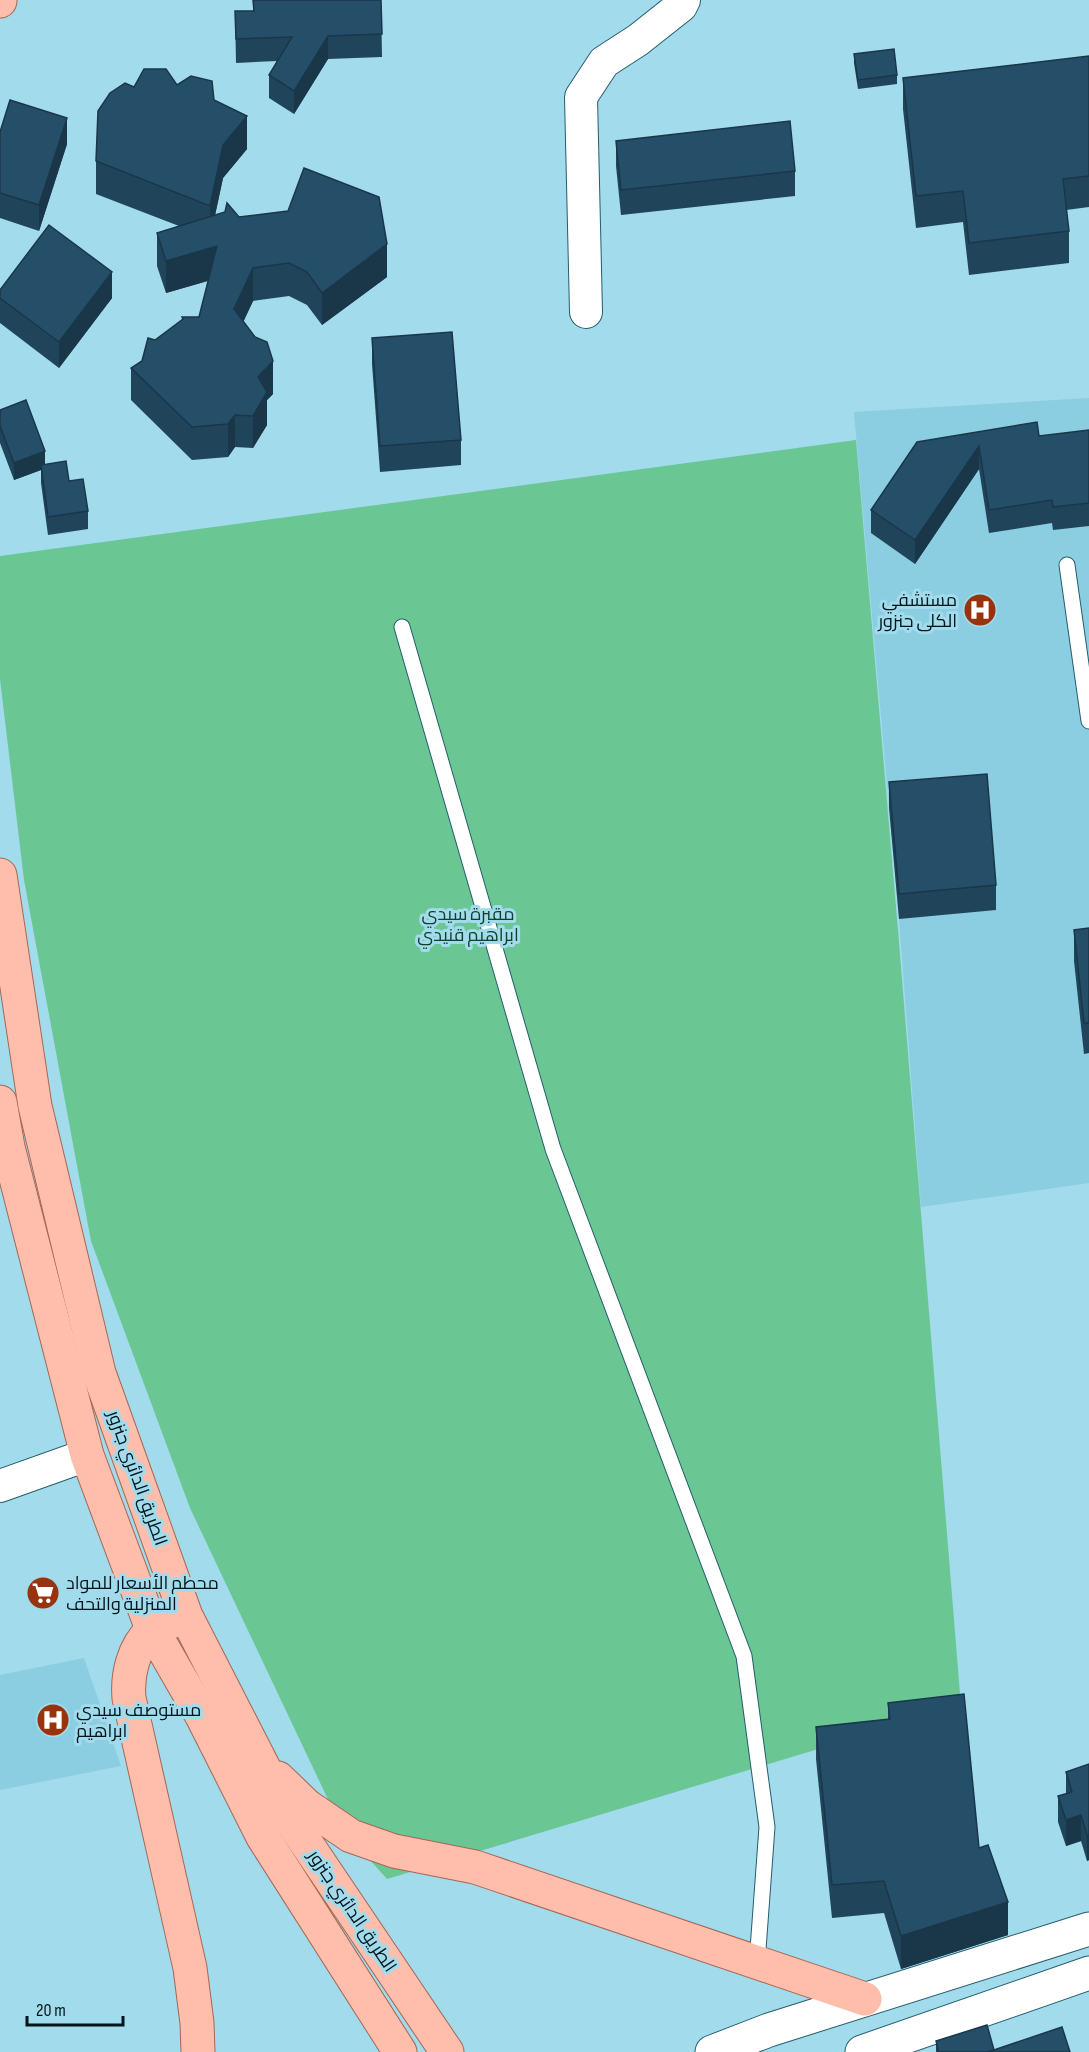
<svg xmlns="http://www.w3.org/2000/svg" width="1089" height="2052" font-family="'Sofia Sans Condensed',Cairo,sans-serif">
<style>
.built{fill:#8bcde1}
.green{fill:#6ac794}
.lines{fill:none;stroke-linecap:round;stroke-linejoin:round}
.service-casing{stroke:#255e6d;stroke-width:17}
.minor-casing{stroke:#255e6d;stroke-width:34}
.tertiary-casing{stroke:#255e6d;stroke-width:35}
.primary-casing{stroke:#a56754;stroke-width:35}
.service{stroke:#fff;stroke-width:15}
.minor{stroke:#fff;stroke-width:32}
.tertiary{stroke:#fff;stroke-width:33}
.primary{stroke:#febeab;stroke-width:33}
.wall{fill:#20445a}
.shaded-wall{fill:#1a374a}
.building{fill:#254f69;stroke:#1a374a;stroke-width:1.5}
.labels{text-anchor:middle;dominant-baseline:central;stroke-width:6;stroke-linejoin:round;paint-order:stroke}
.poi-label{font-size:18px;fill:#00151b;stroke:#a1dbec;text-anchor:start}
.park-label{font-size:18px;fill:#124129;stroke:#a1dbec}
.street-label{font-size:18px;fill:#00151b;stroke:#a1dbec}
</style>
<rect width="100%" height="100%" fill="#a1dbec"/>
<!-- built -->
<g class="built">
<polygon points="1089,398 1089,1183 921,1207 899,919 854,412"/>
<polygon points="84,1658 121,1766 0,1790 0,1675"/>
</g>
<!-- green -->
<polygon class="green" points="856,440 898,930 961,1706 387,1879 342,1829 190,1508 91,1241 24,880 0,679 0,556"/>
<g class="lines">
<defs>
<g id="service">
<polyline points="1067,565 1089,721"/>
<polyline points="402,627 553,1149 744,1656 767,1827 757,1963"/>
</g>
<g id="minor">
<polyline points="586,312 581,97 604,62 638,40 681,6 684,0"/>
<polyline points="0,1486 87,1455"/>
</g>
<g id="tertiary">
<polyline points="712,2052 769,2030 1089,1929"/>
<polyline points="862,2052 1089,1973"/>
</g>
<g id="primary">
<polyline points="0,1 0,0"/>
<polyline points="0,875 35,1106 99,1373 186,1616 290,1819 447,2052"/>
<polyline points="0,1102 8,1147 87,1455 152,1629 202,1716 263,1837 400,2052"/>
<path d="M169,1623C163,1625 155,1627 151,1631C133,1648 127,1675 129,1698L190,1968L197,2023L198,2052"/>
<polyline points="278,1778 307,1806 351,1836 394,1851 475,1867 865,1999"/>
</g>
</defs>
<!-- service casing -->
<use href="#service" class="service-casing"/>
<!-- minor casing -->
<use href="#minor" class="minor-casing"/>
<!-- tertiary casing -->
<use href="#tertiary" class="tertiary-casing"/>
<!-- primary casing -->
<use href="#primary" class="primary-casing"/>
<!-- service -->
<use href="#service" class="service"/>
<!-- minor -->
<use href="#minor" class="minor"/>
<!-- tertiary -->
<use href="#tertiary" class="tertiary"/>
<!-- primary -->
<use href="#primary" class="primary"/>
</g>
<!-- wall -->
<g class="wall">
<polygon points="253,0 381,0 382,57 328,59 294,114 269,98 269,75 277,61 236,63 235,11 253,11"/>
<polygon points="854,54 897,75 897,84 858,89 854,63"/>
<polygon points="1089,56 1089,207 1066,210 1069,231 1069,263 969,275 963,222 916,228 903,109 903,78"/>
<polygon points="177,85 214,100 247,149 223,178 215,215 239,217 387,277 322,325 307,305 289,296 253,301 243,322 273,394 267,400 267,425 253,448 235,447 228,457 192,460 131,400 131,368 142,361 155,340 199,317 208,281 166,293 157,266 157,233 179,226 96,194 96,161 134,87"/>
<polygon points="0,132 67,144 39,231 0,218"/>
<polygon points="616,141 795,171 795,196 621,215 616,166"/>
<polygon points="0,290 112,298 59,368 0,323"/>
<polygon points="372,338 461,440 461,465 380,472 372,364"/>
<polygon points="0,410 45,464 69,481 88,511 88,529 48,535 41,483 41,470 14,480 0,443"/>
<polygon points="1089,430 1089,526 1053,530 1052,523 989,533 979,469 915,564 871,533 871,510 917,442 1039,436"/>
<polygon points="889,782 996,885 996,910 899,919 889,808"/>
<polygon points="1089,928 1089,1053 1084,1054 1074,961 1074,930"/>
<polygon points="888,1703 979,1848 1008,1935 901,1969 884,1913 832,1918 816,1759 816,1727 888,1719"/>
<polygon points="1089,1764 1089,1860 1087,1861 1081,1841 1066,1846 1058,1822 1058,1796 1066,1794 1066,1772"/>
<polygon points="936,2041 994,2050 1070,2052 936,2052"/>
</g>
<!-- shaded-wall -->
<g class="shaded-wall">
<polygon points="328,36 328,59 294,114 294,91"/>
<polygon points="247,116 247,149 223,178 210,239 210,206 223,145"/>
<polygon points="67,118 67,144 39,231 39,205"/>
<polygon points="387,244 387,277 322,325 322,293"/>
<polygon points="217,246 217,278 166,293 166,261"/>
<polygon points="253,268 253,301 234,342 234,309"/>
<polygon points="112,272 112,298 59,368 59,342"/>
<polygon points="273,361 273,394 267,400 267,425 253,448 253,416 258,377"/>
<polygon points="235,415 235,447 228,457 228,424"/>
<polygon points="979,446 979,469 915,564 915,540"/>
<polygon points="45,451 45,468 41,465 41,470 14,480 14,463"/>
<polygon points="1081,1815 1081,1841 1066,1846 1066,1820"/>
<polygon points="1087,1835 1089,1835 1089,1860 1087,1861"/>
<polygon points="1008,1902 1008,1935 901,1969 901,1936"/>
</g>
<!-- building -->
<g class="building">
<polygon points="253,0 381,0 382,34 328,36 294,91 269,75 292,37 236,39 235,11 254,11"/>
<polygon points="894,49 897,75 858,80 854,54"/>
<polygon points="1089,56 1089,176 1063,179 1069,231 969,243 963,191 916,196 903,78"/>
<polygon points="144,69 166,69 177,85 191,76 212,81 214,100 247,116 223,145 210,206 96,161 98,111 110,93 125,83 134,87"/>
<polygon points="10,100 67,118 39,205 0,193 0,132"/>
<polygon points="790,121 795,171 621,190 616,141"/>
<polygon points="304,168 379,197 387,244 322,293 307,272 289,263 253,268 234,309 255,337 267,342 273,361 258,377 267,392 253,416 235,415 228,424 192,427 131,368 142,361 148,338 155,340 183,319 182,317 199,317 217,246 166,261 157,233 225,212 227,203 239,217 288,211"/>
<polygon points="49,225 112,272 59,342 0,298 0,290"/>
<polygon points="452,332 461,440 380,446 372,338"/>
<polygon points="26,400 45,451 14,463 0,426 0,410"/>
<polygon points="1037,422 1039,436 1089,430 1089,503 1053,507 1052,500 989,510 979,446 915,540 871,510 917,442"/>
<polygon points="66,461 69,481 83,479 88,511 48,517 41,465"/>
<polygon points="987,774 996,885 899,894 889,782"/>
<polygon points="1089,928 1089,1023 1084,1023 1074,930"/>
<polygon points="964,1694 979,1848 988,1845 1008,1902 901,1936 884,1881 832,1885 816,1727 890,1719 888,1703"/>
<polygon points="1089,1764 1089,1835 1087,1835 1081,1815 1066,1820 1058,1796 1072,1792 1066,1772"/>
<polygon points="987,2025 994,2050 988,2052 939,2052 936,2041"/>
<polygon points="1062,2027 1070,2052 988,2052"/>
</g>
<!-- icons -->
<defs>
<symbol id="hospital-disc" viewBox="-11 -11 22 22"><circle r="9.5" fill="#99330e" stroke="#a1dbec"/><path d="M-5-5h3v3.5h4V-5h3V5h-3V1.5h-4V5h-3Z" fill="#fff"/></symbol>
<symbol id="supermarket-disc" viewBox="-11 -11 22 22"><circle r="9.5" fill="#99330e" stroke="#a1dbec"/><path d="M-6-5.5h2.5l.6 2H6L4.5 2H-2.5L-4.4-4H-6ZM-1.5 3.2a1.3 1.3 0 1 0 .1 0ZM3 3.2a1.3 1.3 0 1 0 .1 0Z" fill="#fff"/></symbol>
</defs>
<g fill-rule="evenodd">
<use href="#hospital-disc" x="961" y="591" width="38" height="38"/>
<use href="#supermarket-disc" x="24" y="1574" width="38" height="38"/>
<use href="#hospital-disc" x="34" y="1701" width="38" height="38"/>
</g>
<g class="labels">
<!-- poi labels -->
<g class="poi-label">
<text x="957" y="600" text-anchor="end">مستشفي<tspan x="957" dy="21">الكلى جنزور</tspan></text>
<text x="66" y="1583">محطم الأسعار للمواد<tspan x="66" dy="21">المنزلية والتحف</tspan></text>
<text x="76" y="1710">مستوصف سيدي<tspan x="76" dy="21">ابراهيم</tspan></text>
</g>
<!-- park labels -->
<g class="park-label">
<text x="468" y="914">مقبرة سيدي<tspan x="468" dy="21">ابراهيم قنيدي</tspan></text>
</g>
<!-- street labels -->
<g class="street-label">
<text transform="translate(137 1478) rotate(70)">الطريق الدائري جنزور</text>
<text transform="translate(352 1911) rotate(56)">الطريق الدائري جنزور</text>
</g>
</g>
<!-- scale -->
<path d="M27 2016v9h96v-9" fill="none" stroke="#00151b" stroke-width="3"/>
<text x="36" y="2016" font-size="18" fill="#00151b" stroke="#a1dbec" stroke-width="4.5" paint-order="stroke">20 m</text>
</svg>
